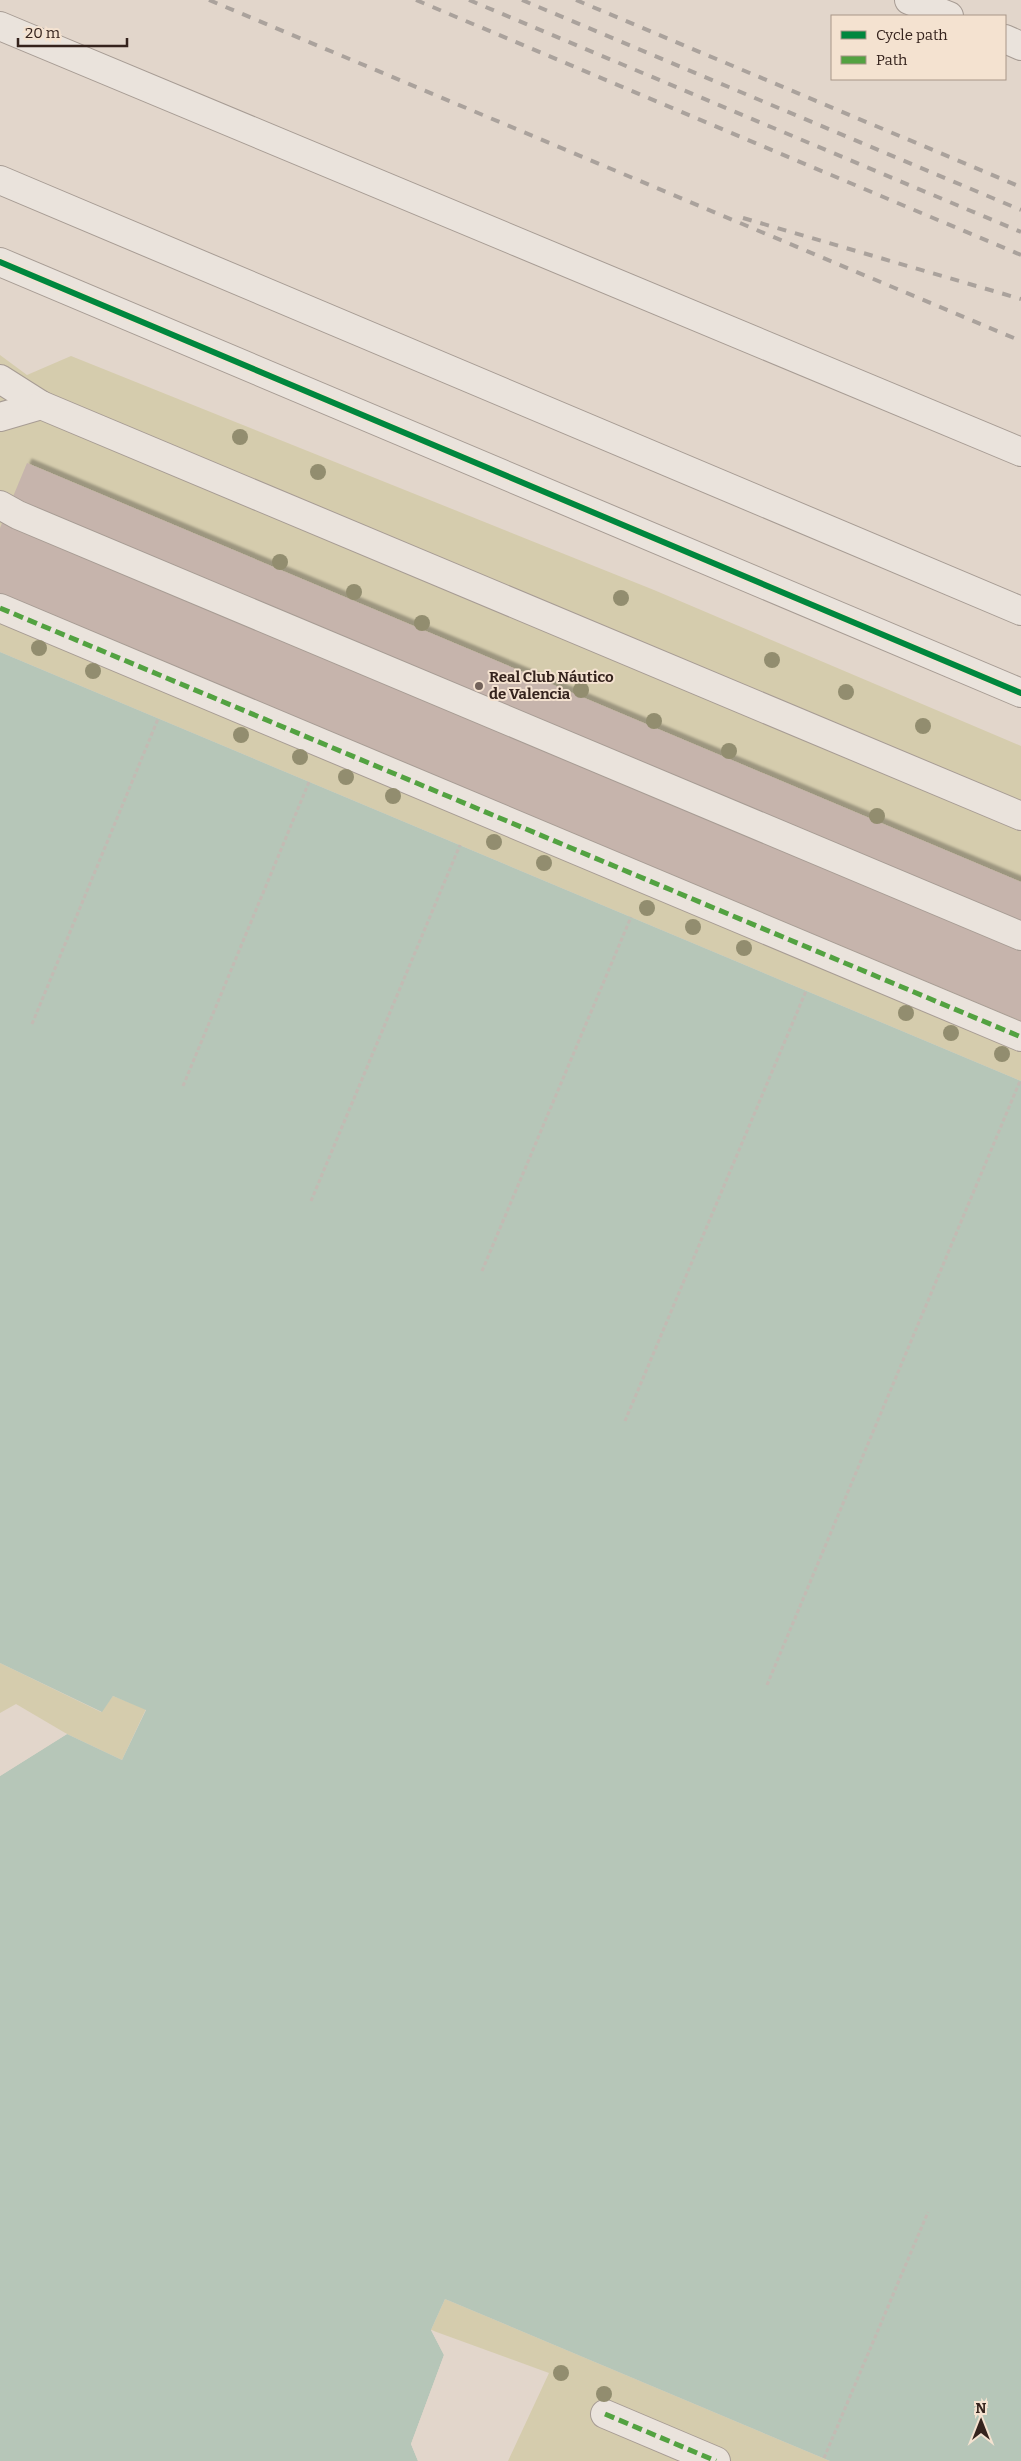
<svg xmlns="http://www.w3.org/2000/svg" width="1021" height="2461" font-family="Bitter,serif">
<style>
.green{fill:#d5ccad}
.water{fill:#b6c6b8}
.pier{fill:#e2d6cb}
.building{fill:#c6b4ac;filter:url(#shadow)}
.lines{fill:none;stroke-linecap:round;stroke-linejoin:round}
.minor-casing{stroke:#a79c94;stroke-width:30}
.path{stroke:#c3bab3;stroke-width:3;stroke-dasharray:4 2.5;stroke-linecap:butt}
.minor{stroke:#eae3dc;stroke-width:28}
.rail{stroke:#aaa29c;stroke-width:4;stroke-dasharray:9 9;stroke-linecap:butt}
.quiet{stroke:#53a241;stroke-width:5;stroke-dasharray:10 5;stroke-linecap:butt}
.cycleway-casing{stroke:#f4e2d0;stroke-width:9}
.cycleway{stroke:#00873e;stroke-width:6}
.tree{fill:#928d6f}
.poi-dot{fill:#72625a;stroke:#f4e2d0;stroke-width:2}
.labels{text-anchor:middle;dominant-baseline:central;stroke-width:4;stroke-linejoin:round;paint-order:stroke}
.poi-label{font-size:15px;font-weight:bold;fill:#35231d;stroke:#f4e2d0;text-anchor:start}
</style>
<defs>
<filter id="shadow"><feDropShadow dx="4.5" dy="-4.5" stdDeviation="1" flood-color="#0004"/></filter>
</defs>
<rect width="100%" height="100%" fill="#e2d6cb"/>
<!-- green -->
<g class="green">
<polygon points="0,355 27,375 71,356 654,590 1021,746 1021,1081 0,652"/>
<polygon points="0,1663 101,1712 113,1696 146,1709 122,1760 67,1734 16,1704 0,1713"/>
<polygon points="445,2299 830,2461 508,2461 549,2373 431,2330"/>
</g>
<!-- water -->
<polygon class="water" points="0,652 1021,1081 1021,2461 830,2461 445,2299 431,2330 444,2355 411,2444 418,2461 0,2461 0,1776 67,1734 122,1760 146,1710 113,1696 102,1712 0,1663"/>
<!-- pier -->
<g class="pier">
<polygon points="65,1733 67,1734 0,1776 0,1773"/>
<polygon points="431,2330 434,2331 446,2355 414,2444 420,2461 418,2461 411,2444 444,2355"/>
</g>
<!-- building -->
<polygon class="building" points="27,463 1021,882 1021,1021 0,593 0,528"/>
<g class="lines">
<defs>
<g id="minor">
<polyline points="909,0 949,16"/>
<polyline points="0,26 1021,452"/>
<polyline points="1005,39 1021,46"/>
<polyline points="0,180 1021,611"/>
<polyline points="0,262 1021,693"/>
<polyline points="0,379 41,405 0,417"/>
<polyline points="41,405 1021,816"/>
<polyline points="0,505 18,515 1021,936"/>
<polyline points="0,608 1021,1037"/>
<polyline points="605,2414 716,2461"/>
</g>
</defs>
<!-- minor casing -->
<use href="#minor" class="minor-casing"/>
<!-- path -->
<g class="path">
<polyline points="32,1024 158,719"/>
<polyline points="183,1086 309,782"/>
<polyline points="311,1201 460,845"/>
<polyline points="482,1271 631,917"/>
<polyline points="625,1421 806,991"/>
<polyline points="767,1685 1020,1081"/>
<polyline points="824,2458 928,2212"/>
</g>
<!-- minor -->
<use href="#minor" class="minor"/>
<!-- rail -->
<g class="rail">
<polyline points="209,0 1021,341"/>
<polyline points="416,0 1021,255"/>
<polyline points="469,0 1021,232"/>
<polyline points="522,0 1021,210"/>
<polyline points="576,0 1021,187"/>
<polyline points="743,218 1021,299"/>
</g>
<!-- quiet -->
<g class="quiet">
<polyline points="0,608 1021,1037"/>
<polyline points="605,2414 716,2461"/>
</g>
<defs>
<polyline id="cycleway" points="0,262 1021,693"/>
</defs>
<!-- cycleway casing -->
<use href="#cycleway" class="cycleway-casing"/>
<!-- cycleway -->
<use href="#cycleway" class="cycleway"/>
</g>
<!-- trees -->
<g class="tree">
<circle cx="240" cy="437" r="8"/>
<circle cx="318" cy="472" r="8"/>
<circle cx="280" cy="562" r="8"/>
<circle cx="354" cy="592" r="8"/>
<circle cx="621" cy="598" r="8"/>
<circle cx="422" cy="623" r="8"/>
<circle cx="39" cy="648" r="8"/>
<circle cx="772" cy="660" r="8"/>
<circle cx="93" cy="671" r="8"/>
<circle cx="581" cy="690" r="8"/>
<circle cx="846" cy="692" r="8"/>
<circle cx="654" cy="721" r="8"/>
<circle cx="923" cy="726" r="8"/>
<circle cx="241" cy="735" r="8"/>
<circle cx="729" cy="751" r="8"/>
<circle cx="300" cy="757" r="8"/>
<circle cx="346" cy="777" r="8"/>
<circle cx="393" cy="796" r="8"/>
<circle cx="877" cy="816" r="8"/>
<circle cx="494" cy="842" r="8"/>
<circle cx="544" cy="863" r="8"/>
<circle cx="647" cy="908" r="8"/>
<circle cx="693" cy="927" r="8"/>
<circle cx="744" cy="948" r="8"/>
<circle cx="906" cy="1013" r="8"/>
<circle cx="951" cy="1033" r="8"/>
<circle cx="1002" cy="1054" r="8"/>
<circle cx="561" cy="2373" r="8"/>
<circle cx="604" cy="2394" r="8"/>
</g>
<!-- markers -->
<circle class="poi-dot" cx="479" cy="686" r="5"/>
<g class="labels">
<!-- poi labels -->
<g class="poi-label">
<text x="489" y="677">Real Club Náutico<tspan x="489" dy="17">de Valencia</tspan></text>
</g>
</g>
<!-- legend -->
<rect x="831" y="15" width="175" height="65" fill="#f4e2d0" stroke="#a89688"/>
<rect x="841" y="31" width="25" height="8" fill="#00873e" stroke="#a89688"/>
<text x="876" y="40" font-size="15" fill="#35231d">Cycle path</text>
<rect x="841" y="56" width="25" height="8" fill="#53a241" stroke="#a89688"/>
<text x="876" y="65" font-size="15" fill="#35231d">Path</text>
<!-- north arrow -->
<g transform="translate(981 2421)" stroke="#f4e2d0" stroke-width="4" paint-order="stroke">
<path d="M0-4L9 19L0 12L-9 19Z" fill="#35231d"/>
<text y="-8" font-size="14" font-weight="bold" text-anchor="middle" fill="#35231d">N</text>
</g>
<!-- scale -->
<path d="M18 38v8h109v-8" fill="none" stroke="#35231d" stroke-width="2.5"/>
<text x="25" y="38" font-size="15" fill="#35231d" stroke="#f4e2d0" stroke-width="4" paint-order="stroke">20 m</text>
</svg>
